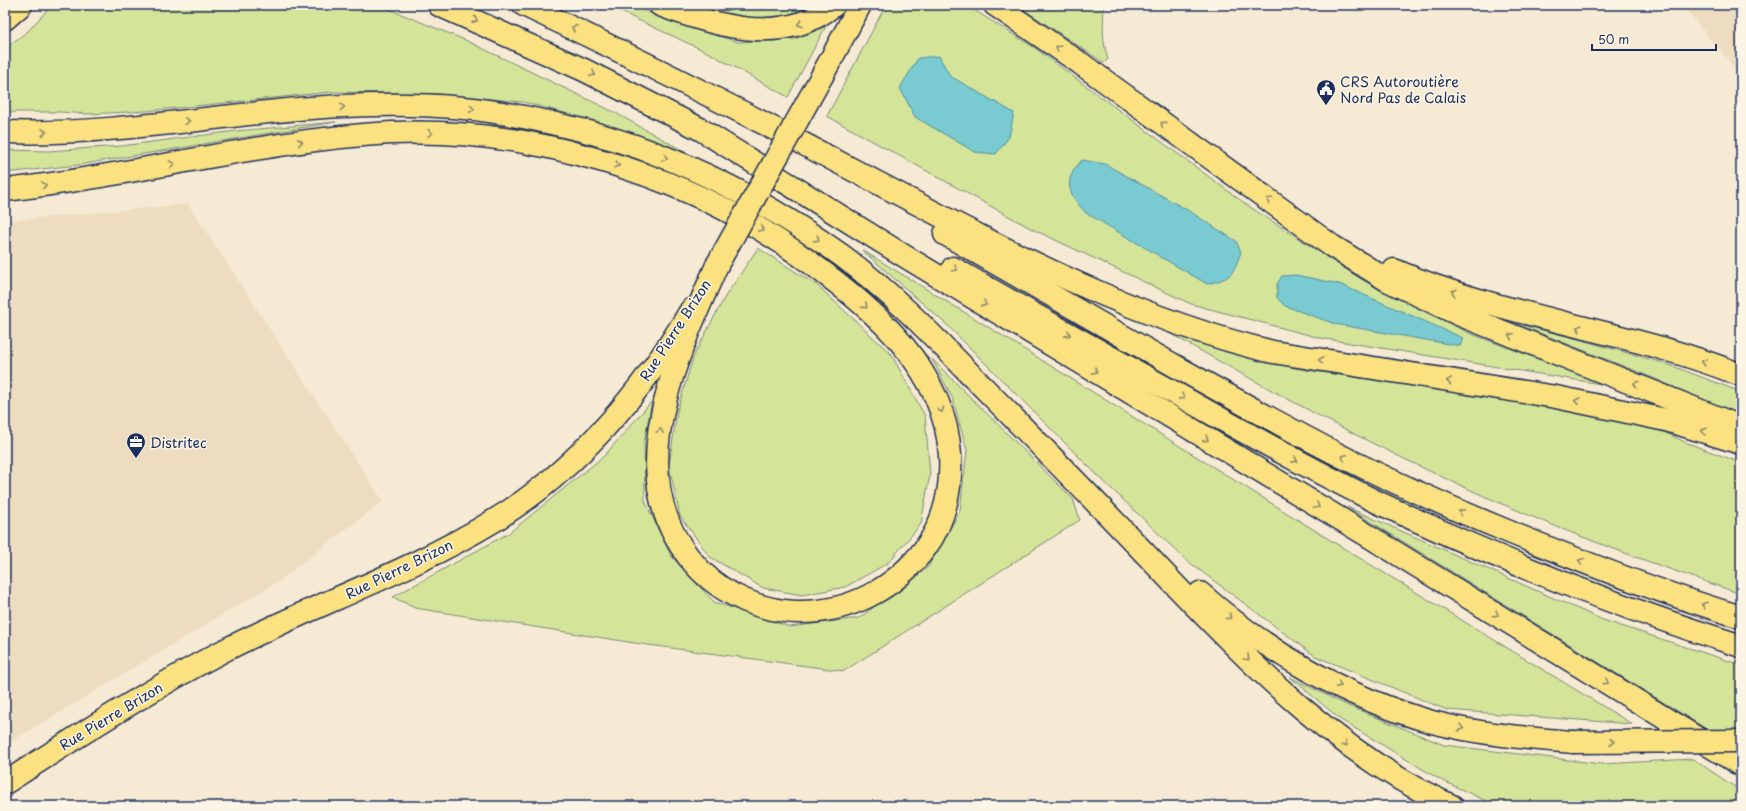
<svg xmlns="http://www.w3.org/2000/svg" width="1746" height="811" font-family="'Playpen Sans',sans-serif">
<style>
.built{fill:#eedcc0}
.green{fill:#d4e498;stroke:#788a7b}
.water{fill:#7acbd1;stroke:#548da3}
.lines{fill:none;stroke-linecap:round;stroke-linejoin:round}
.major-casing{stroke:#1b2f5e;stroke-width:25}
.highway-casing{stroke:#1b2f5e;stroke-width:25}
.major{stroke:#fbe180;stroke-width:22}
.highway{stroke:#fbe180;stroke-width:22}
.major-bridge-casing{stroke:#1b2f5e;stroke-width:25;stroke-linecap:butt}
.highway-bridge-casing{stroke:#1b2f5e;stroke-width:25;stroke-linecap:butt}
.major-bridge{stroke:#fbe180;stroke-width:22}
.highway-bridge{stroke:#fbe180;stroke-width:22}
.oneway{stroke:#8b886f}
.labels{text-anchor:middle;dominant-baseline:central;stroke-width:3;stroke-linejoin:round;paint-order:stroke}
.poi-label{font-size:14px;fill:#1b2f5e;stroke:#fcf5e5;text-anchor:start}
.street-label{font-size:14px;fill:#1b2f5e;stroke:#fcf5e5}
</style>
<rect width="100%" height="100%" fill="#f6ead4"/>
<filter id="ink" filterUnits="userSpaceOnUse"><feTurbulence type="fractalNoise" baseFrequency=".025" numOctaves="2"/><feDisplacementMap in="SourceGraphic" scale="8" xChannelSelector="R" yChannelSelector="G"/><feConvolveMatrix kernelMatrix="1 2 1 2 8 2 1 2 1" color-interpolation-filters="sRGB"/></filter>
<g filter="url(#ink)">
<!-- built -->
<g class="built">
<polygon points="1682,5 1741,5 1741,76"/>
<polygon points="188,204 383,501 279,581 5,745 5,221"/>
</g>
<!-- green -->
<g class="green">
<polygon points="52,5 379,5 465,40 612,111 689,154 599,122 523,102 438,94 331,92 147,111 89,114 60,112 5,112 5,48 27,32"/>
<polygon points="606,5 630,5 668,20 738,42 795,39 826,26 788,97 709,53"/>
<polygon points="697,5 810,5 802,15 752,19 712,10"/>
<polygon points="886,5 966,5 1035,48 1247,205 1361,279 1469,333 1607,385 1320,338 1191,304 1032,229 827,116"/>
<path d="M1017,5H1104C1103,23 1102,42 1108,59L1104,63Z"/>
<polygon points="336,122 78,165 5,173 5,150 48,151 121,146 236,131"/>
<polygon points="758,248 818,286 891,354 925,416 930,474 921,524 888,563 845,587 802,595 763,588 710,557 680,516 669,466 677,411 694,355 726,295"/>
<polygon points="862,250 982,323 1340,546 1632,724 1447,710 1315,656 1186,560 1090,468 947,325"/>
<polygon points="1502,318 1667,364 1741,392 1741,416 1653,378"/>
<path d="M1150,322L1233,351L1294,368L1591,413L1664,432L1685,442L1741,463V594C1669,569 1596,544 1526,514C1396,460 1272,392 1150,322Z"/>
<polygon points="932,359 1073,499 1080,520 844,671 641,644 415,608 393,597 509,533 604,456 652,401 644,442 645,501 671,556 714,602 790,627 859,618 928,567 960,511 967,450 952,397"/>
<polygon points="1347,507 1603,620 1741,665 1741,732 1711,732"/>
<polygon points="1290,677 1344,704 1444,745 1602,764 1693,759 1741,791 1741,806 1497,806 1439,779 1341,720"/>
</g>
<!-- water -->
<g class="water">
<polygon points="939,56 950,76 1014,113 1009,137 996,154 975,152 915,117 900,88 918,58"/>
<path d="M1082,160L1105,164L1189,211L1236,241L1241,252C1232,276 1232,278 1207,284L1086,213C1068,194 1062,181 1082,160Z"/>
<polygon points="1296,275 1339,284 1463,338 1460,346 1335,324 1285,306 1277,298 1277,284 1282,276"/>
</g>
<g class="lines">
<defs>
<g id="major">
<polyline points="823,74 860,5"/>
<path d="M5,783C78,736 150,689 227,649C316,604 410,572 495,520C577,470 643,391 691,310"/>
</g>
<g id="highway">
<polyline points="439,5 584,70 700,129 906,257 1367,535 1741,765"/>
<path d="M524,5C636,58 746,113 855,171C989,241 1125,317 1273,352L1556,397L1666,420L1741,443"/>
<path d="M660,5C715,26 783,47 834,5"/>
<polyline points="995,5 1080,63 1332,246 1387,280 1458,314 1741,427"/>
<polyline points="5,19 21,5"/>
<path d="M5,132C93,135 181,121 268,112C333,105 399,102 464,108C495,111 526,117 556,124C659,146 756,194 841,255C893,293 939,342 984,388C1048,453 1112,518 1174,584C1256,669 1342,757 1452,806"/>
<path d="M5,190C134,176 261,140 391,133C455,130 523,139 585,156C638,170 692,191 741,218C765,231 787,246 808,261C873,308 945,369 950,455C952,487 945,521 926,547C895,589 849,613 797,612C762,611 726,596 701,571C614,483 676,359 717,265"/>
<path d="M945,234C1076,309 1206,386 1341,456C1395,483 1451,508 1507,531C1584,563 1661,593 1741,617"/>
<path d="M953,268C1032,314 1112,358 1191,402C1251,436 1311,469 1373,500C1492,557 1615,606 1741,646"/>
<path d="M1394,270C1506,318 1629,330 1741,375"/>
<path d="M1200,593C1265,651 1347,698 1432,722C1478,734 1526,738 1573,742"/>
</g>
</defs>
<!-- major casing -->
<use href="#major" class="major-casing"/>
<!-- highway casing -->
<use href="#highway" class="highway-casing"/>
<!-- major -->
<use href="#major" class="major"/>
<!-- highway -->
<use href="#highway" class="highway"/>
<defs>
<polyline id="major-bridge" points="717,265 823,74"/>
<polyline id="highway-bridge" points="1573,742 1741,741"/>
</defs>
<!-- major-bridge casing -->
<use href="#major-bridge" class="major-bridge-casing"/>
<!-- highway-bridge casing -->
<use href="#highway-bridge" class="highway-bridge-casing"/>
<!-- major-bridge -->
<use href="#major-bridge" class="major-bridge"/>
<!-- highway-bridge -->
<use href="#highway-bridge" class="highway-bridge"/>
</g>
<!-- one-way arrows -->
<defs><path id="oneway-chevron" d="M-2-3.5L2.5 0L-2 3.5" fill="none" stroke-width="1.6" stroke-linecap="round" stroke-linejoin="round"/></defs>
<g class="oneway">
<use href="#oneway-chevron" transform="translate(475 20) rotate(23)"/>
<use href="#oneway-chevron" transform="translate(800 24) rotate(163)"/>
<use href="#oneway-chevron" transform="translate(574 28) rotate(-155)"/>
<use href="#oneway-chevron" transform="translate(1058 48) rotate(-145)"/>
<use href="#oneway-chevron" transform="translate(593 74) rotate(27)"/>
<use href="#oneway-chevron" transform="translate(342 107) rotate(-3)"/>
<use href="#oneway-chevron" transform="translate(472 109) rotate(7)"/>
<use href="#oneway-chevron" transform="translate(187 121) rotate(-5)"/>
<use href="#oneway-chevron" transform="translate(1163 124) rotate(-144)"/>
<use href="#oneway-chevron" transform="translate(44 132) rotate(-2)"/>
<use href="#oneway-chevron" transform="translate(430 133) rotate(1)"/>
<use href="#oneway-chevron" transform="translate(300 142) rotate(-8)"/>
<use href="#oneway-chevron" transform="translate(665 158) rotate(22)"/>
<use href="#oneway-chevron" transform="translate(172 164) rotate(-10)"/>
<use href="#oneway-chevron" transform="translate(617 165) rotate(18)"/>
<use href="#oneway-chevron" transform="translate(44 185) rotate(-9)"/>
<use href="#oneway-chevron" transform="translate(1269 200) rotate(-145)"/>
<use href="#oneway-chevron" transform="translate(761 229) rotate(31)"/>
<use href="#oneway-chevron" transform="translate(817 239) rotate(34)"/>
<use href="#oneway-chevron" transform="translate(955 269) rotate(30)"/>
<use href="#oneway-chevron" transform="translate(1454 292) rotate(-161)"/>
<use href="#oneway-chevron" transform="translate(984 304) rotate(31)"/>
<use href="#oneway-chevron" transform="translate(865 306) rotate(42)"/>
<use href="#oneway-chevron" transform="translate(1579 328) rotate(-165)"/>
<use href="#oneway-chevron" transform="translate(1068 334) rotate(29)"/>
<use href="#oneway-chevron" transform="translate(1511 336) rotate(-158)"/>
<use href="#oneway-chevron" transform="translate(1321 360) rotate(-171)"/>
<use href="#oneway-chevron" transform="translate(1704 362) rotate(-162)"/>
<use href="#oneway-chevron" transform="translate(1095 371) rotate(31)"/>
<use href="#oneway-chevron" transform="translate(1449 381) rotate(-171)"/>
<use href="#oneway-chevron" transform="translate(1636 384) rotate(-159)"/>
<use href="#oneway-chevron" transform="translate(1182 397) rotate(29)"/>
<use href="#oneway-chevron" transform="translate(1577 401) rotate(-168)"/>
<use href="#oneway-chevron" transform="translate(941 410) rotate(71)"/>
<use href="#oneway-chevron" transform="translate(660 431) rotate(-82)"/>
<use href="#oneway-chevron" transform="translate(1704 431) rotate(-164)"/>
<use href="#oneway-chevron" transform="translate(1206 439) rotate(31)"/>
<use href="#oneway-chevron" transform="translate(1344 457) rotate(-153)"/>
<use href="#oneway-chevron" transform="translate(1295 460) rotate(27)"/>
<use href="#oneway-chevron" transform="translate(1317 506) rotate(31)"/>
<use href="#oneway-chevron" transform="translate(1461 512) rotate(-156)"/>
<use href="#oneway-chevron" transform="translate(1581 561) rotate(-159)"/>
<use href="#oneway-chevron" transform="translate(1704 605) rotate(-162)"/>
<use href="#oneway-chevron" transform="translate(1496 614) rotate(32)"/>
<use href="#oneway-chevron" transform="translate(1229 617) rotate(38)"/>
<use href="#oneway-chevron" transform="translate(1247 658) rotate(45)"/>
<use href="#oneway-chevron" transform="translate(1606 682) rotate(32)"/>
<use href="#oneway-chevron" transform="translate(1339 685) rotate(26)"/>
<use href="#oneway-chevron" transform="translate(1461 728) rotate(13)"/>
<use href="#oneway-chevron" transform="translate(1612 742)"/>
<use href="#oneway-chevron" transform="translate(1345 744) rotate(39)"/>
</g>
</g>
<!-- icons -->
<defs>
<symbol id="civic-pin" viewBox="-11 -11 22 30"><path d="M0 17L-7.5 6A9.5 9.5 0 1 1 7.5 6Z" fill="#1b2f5e" stroke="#fcf5e5"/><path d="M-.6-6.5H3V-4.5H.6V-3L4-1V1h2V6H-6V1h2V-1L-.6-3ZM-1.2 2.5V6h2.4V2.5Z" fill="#fff"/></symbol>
<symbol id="office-pin" viewBox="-11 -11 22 30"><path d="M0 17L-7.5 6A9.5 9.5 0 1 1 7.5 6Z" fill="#1b2f5e" stroke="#fcf5e5"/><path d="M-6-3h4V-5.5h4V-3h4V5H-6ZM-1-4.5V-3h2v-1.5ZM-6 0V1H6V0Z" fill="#fff"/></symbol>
</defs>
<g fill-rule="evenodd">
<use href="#civic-pin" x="1315" y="78" width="22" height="30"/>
<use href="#office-pin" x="125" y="431" width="22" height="30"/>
</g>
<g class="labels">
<!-- poi labels -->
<g class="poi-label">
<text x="1340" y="81">CRS Autoroutière<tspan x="1340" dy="16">Nord Pas de Calais</tspan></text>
<text x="150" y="442">Distritec</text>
</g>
<!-- street labels -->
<g class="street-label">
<text transform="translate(675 330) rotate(-57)">Rue Pierre Brizon</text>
<text transform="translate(399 569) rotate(-26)">Rue Pierre Brizon</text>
<text transform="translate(111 716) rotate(-31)">Rue Pierre Brizon</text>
</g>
</g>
<!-- margin -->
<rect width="1746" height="811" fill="none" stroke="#fcf5e5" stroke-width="20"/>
<rect x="10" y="10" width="1726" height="791" fill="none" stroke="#1b2f5e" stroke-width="1.5" filter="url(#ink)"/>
<!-- scale -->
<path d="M1592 44v6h124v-6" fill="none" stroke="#1b2f5e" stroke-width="2"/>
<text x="1598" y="44" font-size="12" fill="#1b2f5e" stroke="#fcf5e5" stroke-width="3" paint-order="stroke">50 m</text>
</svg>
